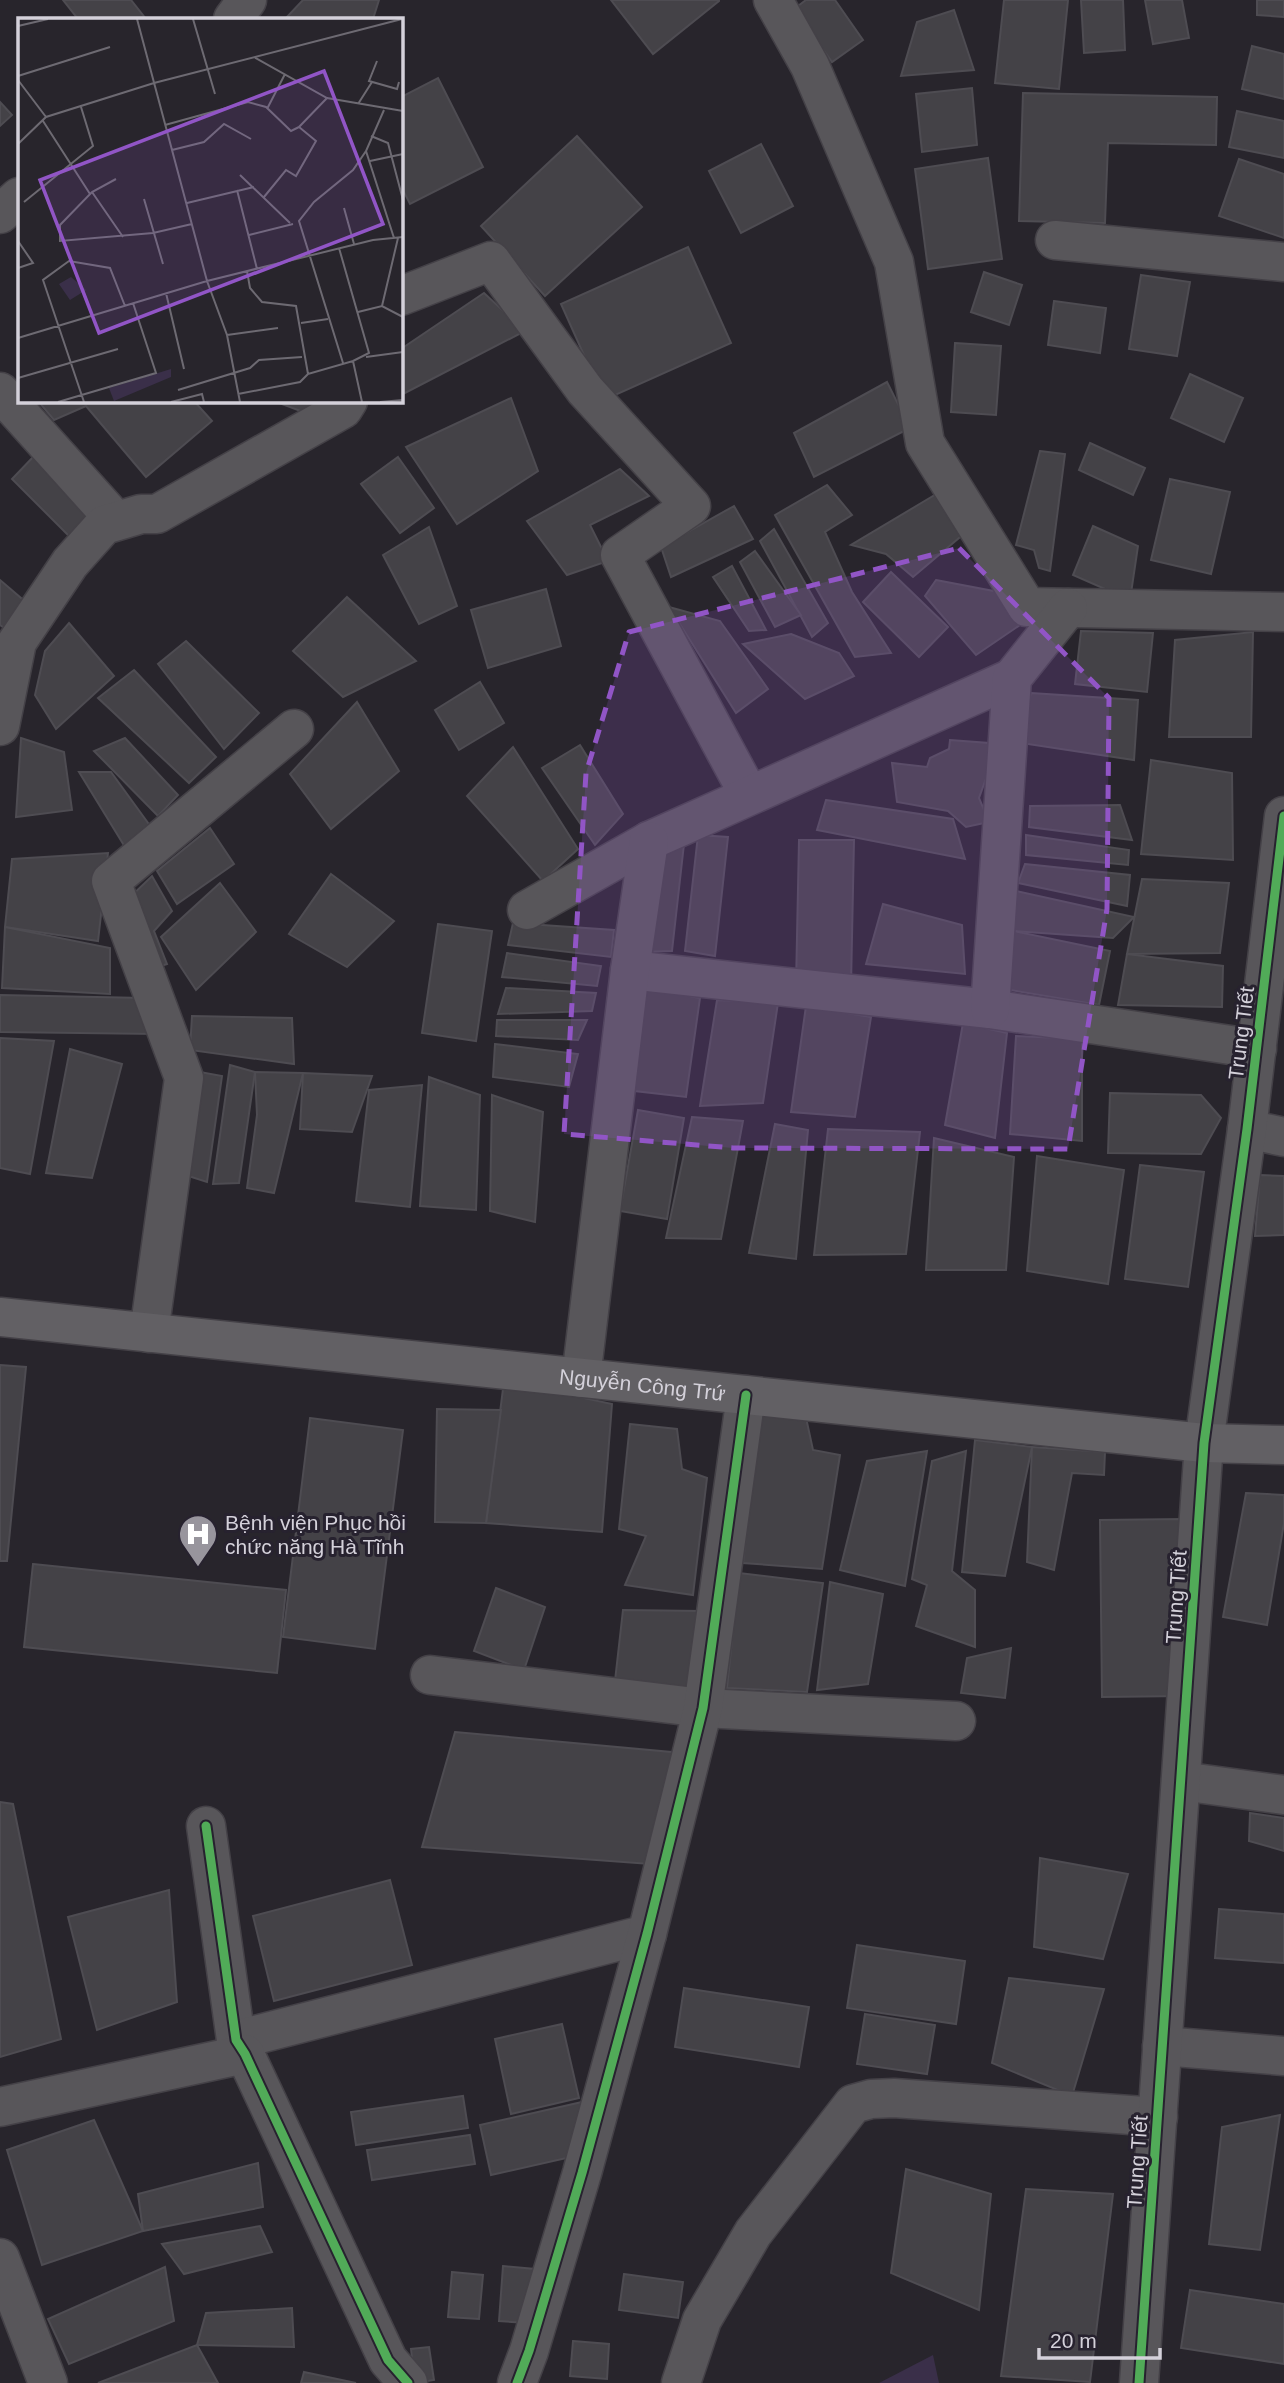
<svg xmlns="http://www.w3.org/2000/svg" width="1284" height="2383" font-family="Arial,sans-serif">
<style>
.green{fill:#3a2f49}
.building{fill:#444247;stroke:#4e4c52;stroke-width:2}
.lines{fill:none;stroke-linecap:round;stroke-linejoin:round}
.minor-casing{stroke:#444147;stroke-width:41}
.major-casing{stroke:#444147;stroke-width:41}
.minor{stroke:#58565a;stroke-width:38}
.major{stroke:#626064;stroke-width:38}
.cycleway-casing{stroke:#27222f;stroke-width:13}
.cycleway{stroke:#51ab58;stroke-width:9}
.marked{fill:#9155c6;fill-opacity:0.2;stroke:#9155c6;stroke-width:5;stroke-dasharray:14 9;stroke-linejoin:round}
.labels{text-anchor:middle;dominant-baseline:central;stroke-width:6;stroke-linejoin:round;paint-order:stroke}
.street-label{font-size:21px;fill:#d4d1da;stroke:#27222f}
.poi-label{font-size:21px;fill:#d4d1da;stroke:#27222f;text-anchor:start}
.inset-road{fill:none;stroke:#6d6a72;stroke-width:2}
.view{fill:#9155c6;fill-opacity:0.15;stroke:#9155c6;stroke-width:3.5}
.inset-edge{fill:none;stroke:#d4d1da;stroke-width:3.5}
</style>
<rect width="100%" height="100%" fill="#28252c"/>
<!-- green -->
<polygon class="green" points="933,2355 939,2383 879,2383"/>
<!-- building -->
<g class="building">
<polygon points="63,0 131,0 146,19 78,19"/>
<polygon points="303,0 379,0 373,19 285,19"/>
<polygon points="611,0 719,0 719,1 653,54"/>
<polygon points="806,0 835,0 863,40 832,62 794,9"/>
<polygon points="1004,0 1068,0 1059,89 995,83"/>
<polygon points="1081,0 1123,0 1125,50 1084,53"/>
<polygon points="1145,0 1182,0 1189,38 1153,44"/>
<polygon points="1257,0 1284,0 1284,17 1257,15"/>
<polygon points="954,10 974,70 901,76 917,22"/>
<polygon points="1252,46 1284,54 1284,99 1242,89"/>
<polygon points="438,78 483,167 410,204 401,186 401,97"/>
<polygon points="972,88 977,145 922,152 916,94"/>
<polygon points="1023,93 1217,97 1216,145 1108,143 1105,223 1019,221"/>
<polygon points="0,102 12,115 0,126"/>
<polygon points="1237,111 1284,121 1284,158 1229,147"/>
<polygon points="577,136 642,207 545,296 481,226"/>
<polygon points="761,144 793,206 741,233 709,171"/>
<polygon points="988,158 1002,259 928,269 915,169"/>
<polygon points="1239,159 1284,174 1284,238 1219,216"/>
<polygon points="688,247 731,343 604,400 561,304"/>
<polygon points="984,272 1022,285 1009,325 971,312"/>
<polygon points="1141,275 1190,282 1177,356 1129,349"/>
<polygon points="484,293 525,331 401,395 401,349"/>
<polygon points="1054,301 1106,308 1100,353 1048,345"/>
<polygon points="955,343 1001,346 996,415 951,412"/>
<polygon points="1190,374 1243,398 1224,442 1171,418"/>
<polygon points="887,382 910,428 814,477 794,433"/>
<polygon points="511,398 538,471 457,524 406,447"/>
<polygon points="38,401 194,401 212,421 146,477 86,406 54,420"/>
<polygon points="274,401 316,401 311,415"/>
<polygon points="1090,443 1145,468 1133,495 1079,470"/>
<polygon points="1040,451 1065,454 1050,571 1039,568 1034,550 1016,545"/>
<polygon points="36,454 101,517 76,543 12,479"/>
<polygon points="398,457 434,508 400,533 361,484"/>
<polygon points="620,469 649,496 590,525 608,561 567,575 527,521"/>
<polygon points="1170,479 1230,492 1211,574 1151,560"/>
<polygon points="827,485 852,515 825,532 852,592 891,653 855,657 775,515"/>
<polygon points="938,493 966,532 913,577 886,554 851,545"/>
<polygon points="734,506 753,539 671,577 661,547"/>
<polygon points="1093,526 1138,546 1130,600 1073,575"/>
<polygon points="429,527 457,606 419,624 383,555"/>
<polygon points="774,529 828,623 812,637 760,541"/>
<polygon points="755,551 801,615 775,627 740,562"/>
<polygon points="732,566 766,630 749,631 713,577"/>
<polygon points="891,572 948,627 919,657 863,602"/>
<polygon points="0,580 28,604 7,630 0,625"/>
<polygon points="936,580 1004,593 1023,623 976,655 925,596"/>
<polygon points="546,589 561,646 488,668 471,610"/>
<polygon points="347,597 416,661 343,697 293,651"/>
<polygon points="669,607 720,621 768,689 736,713"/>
<polygon points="69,623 114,676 56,729 35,695 45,651"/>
<polygon points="1081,631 1153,633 1147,692 1075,684"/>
<polygon points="1253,632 1251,737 1169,737 1175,640"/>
<polygon points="791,634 839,653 854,676 805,699 743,644"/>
<polygon points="186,641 259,713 224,749 158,664"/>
<polygon points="134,670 216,757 189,783 98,698"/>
<polygon points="480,682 504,723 459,750 435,710"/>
<polygon points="1031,693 1138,700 1134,760 1021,743"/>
<polygon points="357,702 399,771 331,829 290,774"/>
<polygon points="21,738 64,752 72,810 16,817"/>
<polygon points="125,738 178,795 158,816 94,751"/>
<polygon points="950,740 989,743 988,773 979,798 989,822 966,827 948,811 897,802 892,763 927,767 930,758 949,749"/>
<polygon points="580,745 623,814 595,845 542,768"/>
<polygon points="513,747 578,849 543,881 467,796"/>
<polygon points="1151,760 1232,773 1233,860 1141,854"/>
<polygon points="79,772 111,772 151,827 125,847"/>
<polygon points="826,800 953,819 965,859 817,830"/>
<polygon points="1120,805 1132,840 1029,827 1030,806"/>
<polygon points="210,828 234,864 177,904 157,871"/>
<polygon points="698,835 728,837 715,956 685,951"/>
<polygon points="1026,835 1129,850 1128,865 1026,855"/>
<polygon points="799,840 854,840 851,986 796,985"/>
<polygon points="684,844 672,951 643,952 657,845"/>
<polygon points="108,853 98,941 5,927 12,859"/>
<polygon points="1025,864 1130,875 1127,906 1018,883"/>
<polygon points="331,874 394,921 347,967 289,934"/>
<polygon points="152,876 172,911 154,931 167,964 154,968 126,901"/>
<polygon points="1142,879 1229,883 1220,953 1127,954"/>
<polygon points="220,883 256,932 196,990 161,937"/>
<polygon points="1016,891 1134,917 1113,938 1014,931"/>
<polygon points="883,904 962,925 965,974 866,964"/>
<polygon points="513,923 614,930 611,957 508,945"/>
<polygon points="438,924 492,931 476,1041 422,1033"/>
<polygon points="5,927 110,948 110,994 2,988"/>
<polygon points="1014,931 1110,951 1099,1005 1010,990"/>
<polygon points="507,953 601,966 597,986 502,977"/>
<polygon points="1127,954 1223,966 1222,1007 1118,1005"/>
<polygon points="636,986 700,998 686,1097 626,1090"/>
<polygon points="506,988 596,993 592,1011 498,1014"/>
<polygon points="0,995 144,998 157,1034 0,1032"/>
<polygon points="717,1000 778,1003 763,1103 700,1106"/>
<polygon points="806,1006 871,1017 855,1117 791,1112"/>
<polygon points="192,1016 292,1018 294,1064 190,1050"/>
<polygon points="497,1020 587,1020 578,1040 496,1036"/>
<polygon points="963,1023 1007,1033 995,1138 945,1125"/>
<polygon points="1016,1036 1082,1039 1082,1141 1010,1134"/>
<polygon points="0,1038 54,1041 30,1174 0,1168"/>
<polygon points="495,1044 578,1054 569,1087 493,1077"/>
<polygon points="70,1049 122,1064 92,1178 46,1173"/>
<polygon points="230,1065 255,1072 239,1183 213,1184"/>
<polygon points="189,1070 222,1076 207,1182 179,1173"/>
<polygon points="255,1072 303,1073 274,1193 247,1188 257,1115"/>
<polygon points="303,1073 372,1076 352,1132 300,1129"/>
<polygon points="429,1077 480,1095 476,1210 420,1206"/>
<polygon points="422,1085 410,1207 356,1201 369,1090"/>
<polygon points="1110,1093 1201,1095 1221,1118 1201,1154 1108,1153"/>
<polygon points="492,1095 543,1112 535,1222 490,1211"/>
<polygon points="638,1110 684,1118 667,1219 620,1211"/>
<polygon points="692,1117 743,1121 721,1239 666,1238"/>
<polygon points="775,1124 808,1130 796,1259 749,1253"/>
<polygon points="828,1129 920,1132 906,1254 814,1255"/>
<polygon points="934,1138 1014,1157 1006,1270 926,1270"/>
<polygon points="1037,1156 1124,1170 1108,1284 1027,1271"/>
<polygon points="1140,1165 1204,1172 1188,1287 1125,1279"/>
<polygon points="1260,1175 1284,1176 1284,1235 1255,1236"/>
<polygon points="0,1365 26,1367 7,1561 0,1561"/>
<polygon points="504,1381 612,1404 602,1532 486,1523"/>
<polygon points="437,1409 501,1410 486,1523 435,1522"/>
<polygon points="760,1410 805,1413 813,1450 840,1455 822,1569 743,1563"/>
<polygon points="310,1418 403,1430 375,1649 283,1637"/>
<polygon points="630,1424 677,1429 682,1469 707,1478 693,1595 625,1585 646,1536 619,1529"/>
<polygon points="975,1440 1032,1447 1005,1576 962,1572"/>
<polygon points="1032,1447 1105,1452 1104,1475 1072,1473 1054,1570 1027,1562"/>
<polygon points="927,1451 905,1586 840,1570 867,1461"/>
<polygon points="966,1451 952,1571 975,1590 975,1647 916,1626 927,1585 912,1579 932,1461"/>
<polygon points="1246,1493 1284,1495 1284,1523 1267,1625 1223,1617"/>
<polygon points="1182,1519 1184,1696 1102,1697 1100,1520"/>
<polygon points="33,1564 286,1590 277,1673 24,1647"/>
<polygon points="739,1573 823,1583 807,1692 727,1688"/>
<polygon points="830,1582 883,1594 868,1684 817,1690"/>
<polygon points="496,1588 545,1607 524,1670 474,1651"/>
<polygon points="623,1610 701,1611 692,1692 615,1681"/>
<polygon points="1011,1648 1005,1698 961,1693 967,1658"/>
<polygon points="455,1732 693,1754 677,1866 422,1847"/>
<polygon points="0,1802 13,1804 61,2039 0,2057"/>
<polygon points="1250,1813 1284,1818 1284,1851 1249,1841"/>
<polygon points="1040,1858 1128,1874 1103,1959 1034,1947"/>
<polygon points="390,1880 412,1965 274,2001 253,1916"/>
<polygon points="169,1890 177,2002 97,2030 68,1917"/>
<polygon points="1219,1909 1284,1914 1284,1963 1215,1958"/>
<polygon points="857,1945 965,1961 956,2024 847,2008"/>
<polygon points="1009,1978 1104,1989 1072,2096 992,2063"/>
<polygon points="684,1988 809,2007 799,2067 675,2047"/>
<polygon points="865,2014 935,2025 927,2074 857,2064"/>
<polygon points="562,2024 579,2098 511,2114 495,2039"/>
<polygon points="463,2096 468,2128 356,2145 351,2112"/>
<polygon points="582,2102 593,2152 491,2175 480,2125"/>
<polygon points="1280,2115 1260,2250 1209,2244 1222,2127"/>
<polygon points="94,2120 143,2231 42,2265 7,2150"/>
<polygon points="470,2135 475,2164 372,2180 367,2150"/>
<polygon points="258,2163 263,2207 143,2231 138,2194"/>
<polygon points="906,2169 991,2194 979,2310 891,2273"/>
<polygon points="1026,2189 1113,2194 1090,2382 1001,2376"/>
<polygon points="260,2226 272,2252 184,2274 162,2244"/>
<polygon points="503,2266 546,2270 542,2324 499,2321"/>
<polygon points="165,2267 174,2321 69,2364 48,2319"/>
<polygon points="452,2272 483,2275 479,2319 448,2317"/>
<polygon points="624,2274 683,2282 678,2318 619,2310"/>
<polygon points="1190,2290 1284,2304 1284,2364 1181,2348"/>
<polygon points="292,2308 294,2347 197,2345 206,2313"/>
<polygon points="573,2341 609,2344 607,2379 570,2376"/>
<polygon points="197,2345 218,2383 98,2383"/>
<polygon points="429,2347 434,2380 415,2383 411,2349"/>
<polygon points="304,2372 356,2383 301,2383"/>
</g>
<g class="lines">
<defs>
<g id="minor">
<polyline points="773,0 810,66 894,262 925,443 1027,607 1284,612"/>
<polyline points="233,19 247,0"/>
<polyline points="0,214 19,197"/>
<polyline points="1055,240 1284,262"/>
<polyline points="401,296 491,261 585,390 691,506 620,555 749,795"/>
<polyline points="0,392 116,521"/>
<polyline points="0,726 17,642 70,563 104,525 141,514 157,514 343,409 348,401"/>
<polyline points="527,910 649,841 1012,678"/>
<polyline points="630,970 990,1009 1257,1049"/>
<polyline points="990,1009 1012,678 1068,608"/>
<polyline points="1247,1129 1284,1137"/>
<polyline points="149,1333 184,1078 111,881 294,729"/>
<polyline points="581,1378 630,970 649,841"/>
<polyline points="430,1675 703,1708 956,1721"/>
<polyline points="1181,1781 1284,1795"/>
<polyline points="206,1826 236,2040 245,2054 388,2360 408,2383"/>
<polyline points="236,2040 647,1934"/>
<polyline points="1162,2046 1284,2056"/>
<polyline points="0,2107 245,2054"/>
<polyline points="0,2258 48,2383"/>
<polyline points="517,2383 529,2351 582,2173 647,1934 703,1708 746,1395"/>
<polyline points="681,2383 702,2320 753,2233 853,2104 871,2099 894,2098 1158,2117"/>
<polyline points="1139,2383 1204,1443 1247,1129 1284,816"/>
</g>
<g id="major">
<path id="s1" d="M0,1317L1204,1443L1284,1445"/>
</g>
</defs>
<!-- minor casing -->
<use href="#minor" class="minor-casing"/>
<!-- major casing -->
<use href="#major" class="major-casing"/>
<!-- minor -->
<use href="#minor" class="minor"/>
<!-- major -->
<use href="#major" class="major"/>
<defs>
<g id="cycleway">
<polyline points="206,1826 236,2040 245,2054 388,2360 408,2383"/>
<polyline points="517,2383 529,2351 582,2173 647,1934 703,1708 746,1395"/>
<polyline points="1139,2383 1204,1443 1247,1129 1284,816"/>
</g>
</defs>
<!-- cycleway casing -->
<use href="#cycleway" class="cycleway-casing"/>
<!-- cycleway -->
<use href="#cycleway" class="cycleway"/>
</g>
<!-- marked area -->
<path class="marked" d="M959,548L1109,698L1107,909L1068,1149L733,1148L564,1134L586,773L629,632Z"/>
<!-- icons -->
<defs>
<symbol id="hospital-pin" viewBox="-11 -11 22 30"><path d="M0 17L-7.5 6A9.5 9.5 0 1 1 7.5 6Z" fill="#98959d" stroke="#27222f"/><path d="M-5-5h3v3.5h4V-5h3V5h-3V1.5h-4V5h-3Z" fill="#fff"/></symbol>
</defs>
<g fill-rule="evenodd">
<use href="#hospital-pin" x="176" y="1512" width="44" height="60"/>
</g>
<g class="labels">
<!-- street labels -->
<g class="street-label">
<text transform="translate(1241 1033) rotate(-83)">Trung Tiết</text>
<text stroke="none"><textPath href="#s1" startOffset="646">Nguyễn Công Trứ</textPath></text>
<text transform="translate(1176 1597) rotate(-86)">Trung Tiết</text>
<text transform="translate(1137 2162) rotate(-86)">Trung Tiết</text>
</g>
<!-- poi labels -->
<g class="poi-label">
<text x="225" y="1522">Bệnh viện Phục hồi<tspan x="225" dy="24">chức năng Hà Tĩnh</tspan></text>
</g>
</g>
<!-- overview -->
<g transform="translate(18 18)">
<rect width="385" height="385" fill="#28252c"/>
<path d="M53,259L68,272L52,282L41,266ZM153,351V359L96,383L91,370Z" fill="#3a2f49"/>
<path class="inset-road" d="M119,1L189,263L209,317L222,384M175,1L197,76M0,8L30,1M236,39L309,80L385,93M359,43L351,63L379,71L381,64M0,58L92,29M0,62L28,99M340,86L354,64M249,91L267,56M366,92L348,133L376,220M25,103L72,176M147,107L230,84L248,89L273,113L281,109M353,118L370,125L385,182M0,126L28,99L136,65L384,1M154,132L186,124L206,106L233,121M352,143L385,136M222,157L272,205M98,161L74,174L42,207V223L135,215L174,206M219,172L239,251M74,174L105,219M246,179L268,152L278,158L298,123L281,109L309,80M126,181L145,246M6,184L75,128L63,89M169,185L236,169M326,190L336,226M231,217L275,206M0,223L15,245L0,250M321,230L351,335L335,343M229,253L232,270L244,284L278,288L290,356L335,343L344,384M148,275L166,351M364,288L380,220M340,294L364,288L385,299M283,305L310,301M209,317L260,310M0,320L189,263L355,222L385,219M348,339L385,334M325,345L281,203L296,184L335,152L348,133M0,360L100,331M160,372L232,350L241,342L284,339M220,376L282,364L290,356M40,384L138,355L115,285M66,384L25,262L51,243L92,250L107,288M153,384L184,376L186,384M362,384L385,382"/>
<path class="view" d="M306,53L365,206L81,315L22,162Z"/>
<rect width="385" height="385" class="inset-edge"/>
</g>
<!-- scale -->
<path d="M1039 2348v10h121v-10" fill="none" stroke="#d4d1da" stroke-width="3.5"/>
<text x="1050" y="2348" font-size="21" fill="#d4d1da" stroke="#27222f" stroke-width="5" paint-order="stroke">20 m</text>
</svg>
